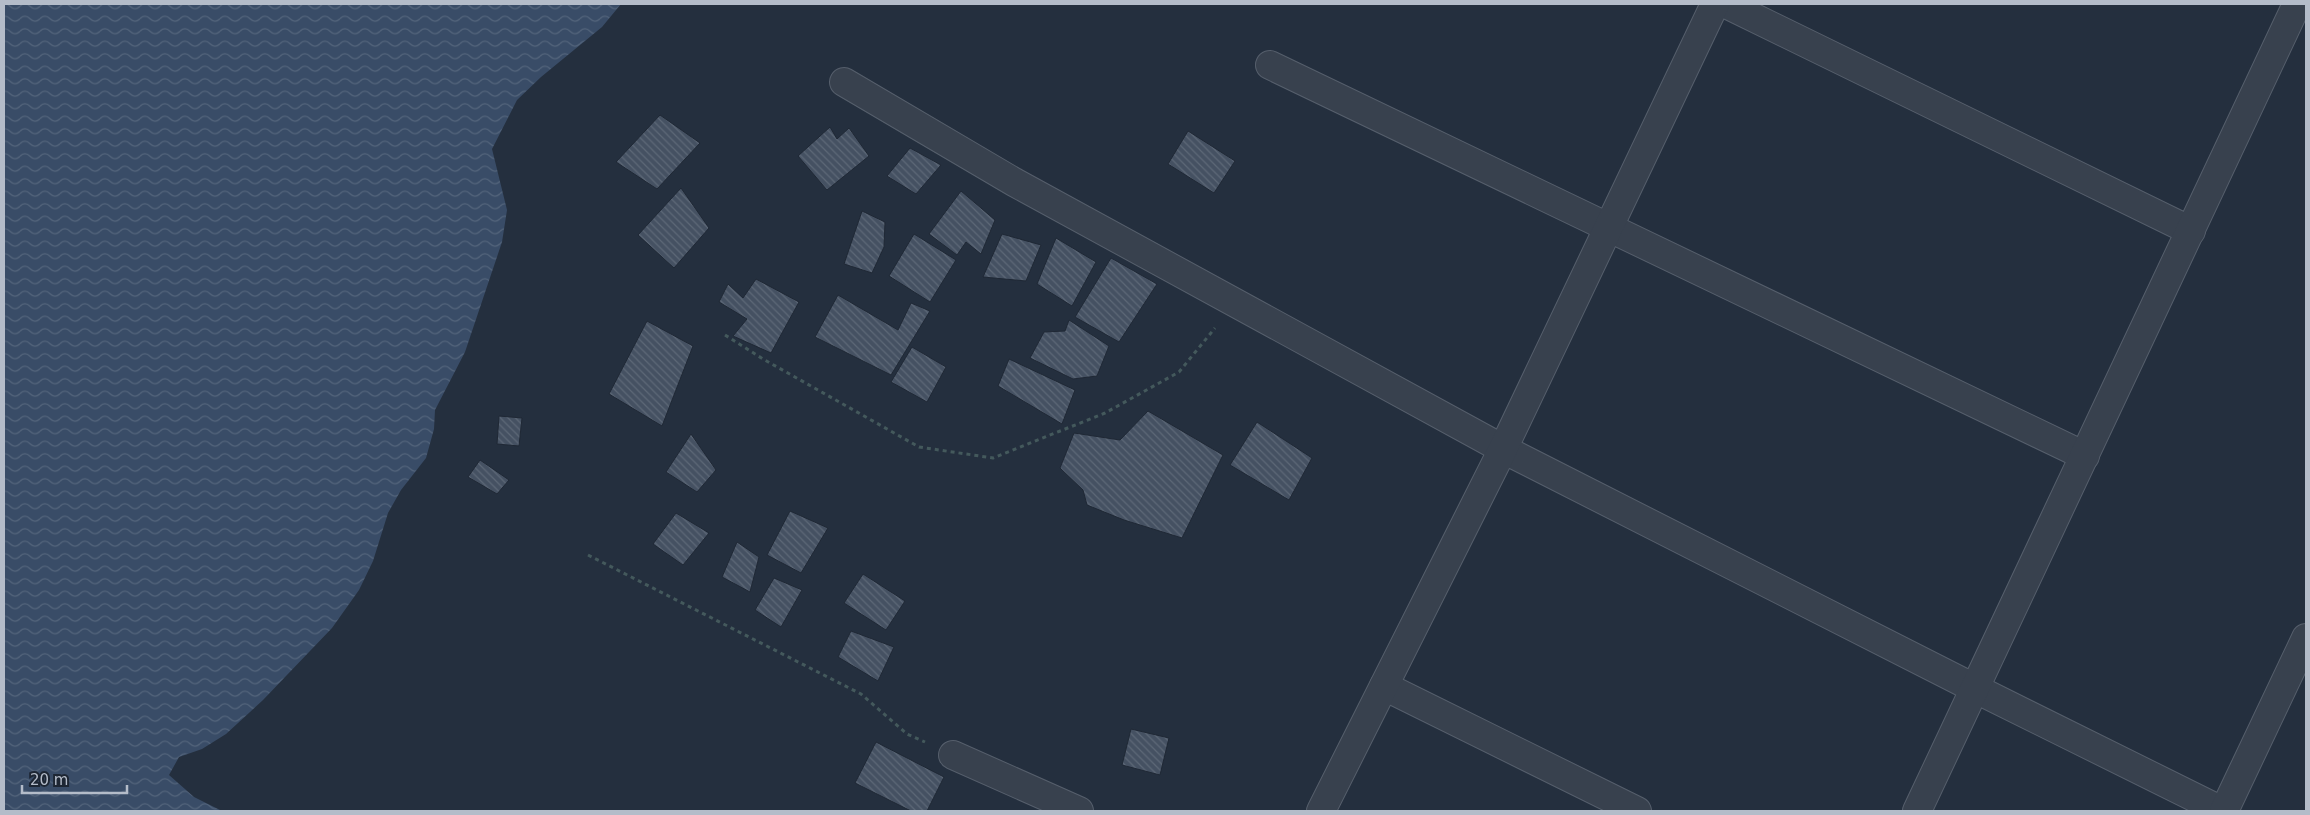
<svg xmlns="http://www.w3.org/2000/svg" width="2310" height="815" font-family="'DejaVu Sans',sans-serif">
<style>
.water{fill:url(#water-waves)}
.building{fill:url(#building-back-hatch);stroke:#1f2835}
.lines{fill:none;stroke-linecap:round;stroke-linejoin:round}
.minor-casing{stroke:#565f6c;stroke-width:30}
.path{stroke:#44595c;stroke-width:3;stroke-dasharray:4 4;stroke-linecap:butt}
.minor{stroke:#38414e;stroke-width:28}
</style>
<defs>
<pattern id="water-waves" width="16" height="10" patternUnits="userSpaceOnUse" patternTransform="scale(1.25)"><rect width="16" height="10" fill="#394c67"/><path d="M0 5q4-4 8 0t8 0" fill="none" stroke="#53647b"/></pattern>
<pattern id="building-back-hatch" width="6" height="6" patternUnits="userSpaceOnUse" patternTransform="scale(1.25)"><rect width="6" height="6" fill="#455162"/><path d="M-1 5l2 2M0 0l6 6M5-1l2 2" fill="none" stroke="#5d6877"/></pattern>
</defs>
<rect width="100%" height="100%" fill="#242f3e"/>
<!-- water -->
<polygon class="water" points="4,4 621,4 602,27 541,77 517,100 492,149 507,210 502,242 465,352 435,410 434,429 426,458 401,490 388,513 373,561 359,590 332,628 263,700 226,734 202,749 179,757 169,775 194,797 222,811 4,811"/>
<!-- building -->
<g class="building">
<polygon points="660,115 700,143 657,189 616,162"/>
<polygon points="830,127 837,139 849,128 869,156 827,190 798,156"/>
<polygon points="1188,131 1235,161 1214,193 1168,164"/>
<polygon points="910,148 941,165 916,194 887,176"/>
<polygon points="681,188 709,228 674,268 638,235"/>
<polygon points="961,191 995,220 981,254 966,242 957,255 929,234"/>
<polygon points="862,211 885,222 884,247 872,273 844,264"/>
<polygon points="914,234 956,260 930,302 889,276"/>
<polygon points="1002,234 1041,245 1026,281 983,277"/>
<polygon points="1056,238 1096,262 1072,306 1037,284"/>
<polygon points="1111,258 1157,284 1119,342 1075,317"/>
<polygon points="756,279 799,302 771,353 733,336 747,319 719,302 728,284 743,298"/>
<polygon points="838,295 898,330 911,303 930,311 891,375 815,337"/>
<polygon points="1069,320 1109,346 1097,376 1073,379 1030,358 1044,332 1065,331"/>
<polygon points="647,321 693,346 662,426 609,394"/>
<polygon points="912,347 946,367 927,402 891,382"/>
<polygon points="1009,359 1075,390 1062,424 998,386"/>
<polygon points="1148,411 1223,455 1182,538 1124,520 1087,505 1083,490 1060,468 1074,433 1120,440"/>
<polygon points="499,416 522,418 519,446 497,444"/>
<polygon points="1257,422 1312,458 1289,500 1230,465"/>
<polygon points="691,434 716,470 697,492 666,472"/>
<polygon points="480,460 509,480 497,494 468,477"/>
<polygon points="790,511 828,528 801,573 767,555"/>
<polygon points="676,513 709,533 683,565 653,544"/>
<polygon points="737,542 759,557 750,592 722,577"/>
<polygon points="863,574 905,601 886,630 844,603"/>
<polygon points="774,578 802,590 781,627 755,610"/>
<polygon points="851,631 894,647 878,681 838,657"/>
<polygon points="1131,729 1169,738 1160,775 1122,765"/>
<polygon points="876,742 944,777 927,811 911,811 855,783"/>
</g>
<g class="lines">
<defs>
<g id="minor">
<polyline points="1726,4 2191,231"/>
<polyline points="1270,65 2085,456"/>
<polyline points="844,82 1014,182 1503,449 1976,689 2222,811"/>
<polyline points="1384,686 1637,811"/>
<polyline points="953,755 1079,811"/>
<polyline points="1321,811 1503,449 1715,4"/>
<polyline points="1917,811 2297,4"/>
<polyline points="2224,811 2306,638"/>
</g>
</defs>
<!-- minor casing -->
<use href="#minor" class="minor-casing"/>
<!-- path -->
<g class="path">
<polyline points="725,335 763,359 919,447 993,458 1105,413 1179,372 1215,328"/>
<polyline points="588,555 861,694 907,734 925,742"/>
</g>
<!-- minor -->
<use href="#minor" class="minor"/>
</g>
<!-- border -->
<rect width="2310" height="815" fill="none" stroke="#b4bcc9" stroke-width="10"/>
<!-- scale -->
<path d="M22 785v8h105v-8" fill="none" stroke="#b4bcc9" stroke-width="2.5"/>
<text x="30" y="785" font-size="15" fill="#b4bcc9" stroke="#1d2633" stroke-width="4" paint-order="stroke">20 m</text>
</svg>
